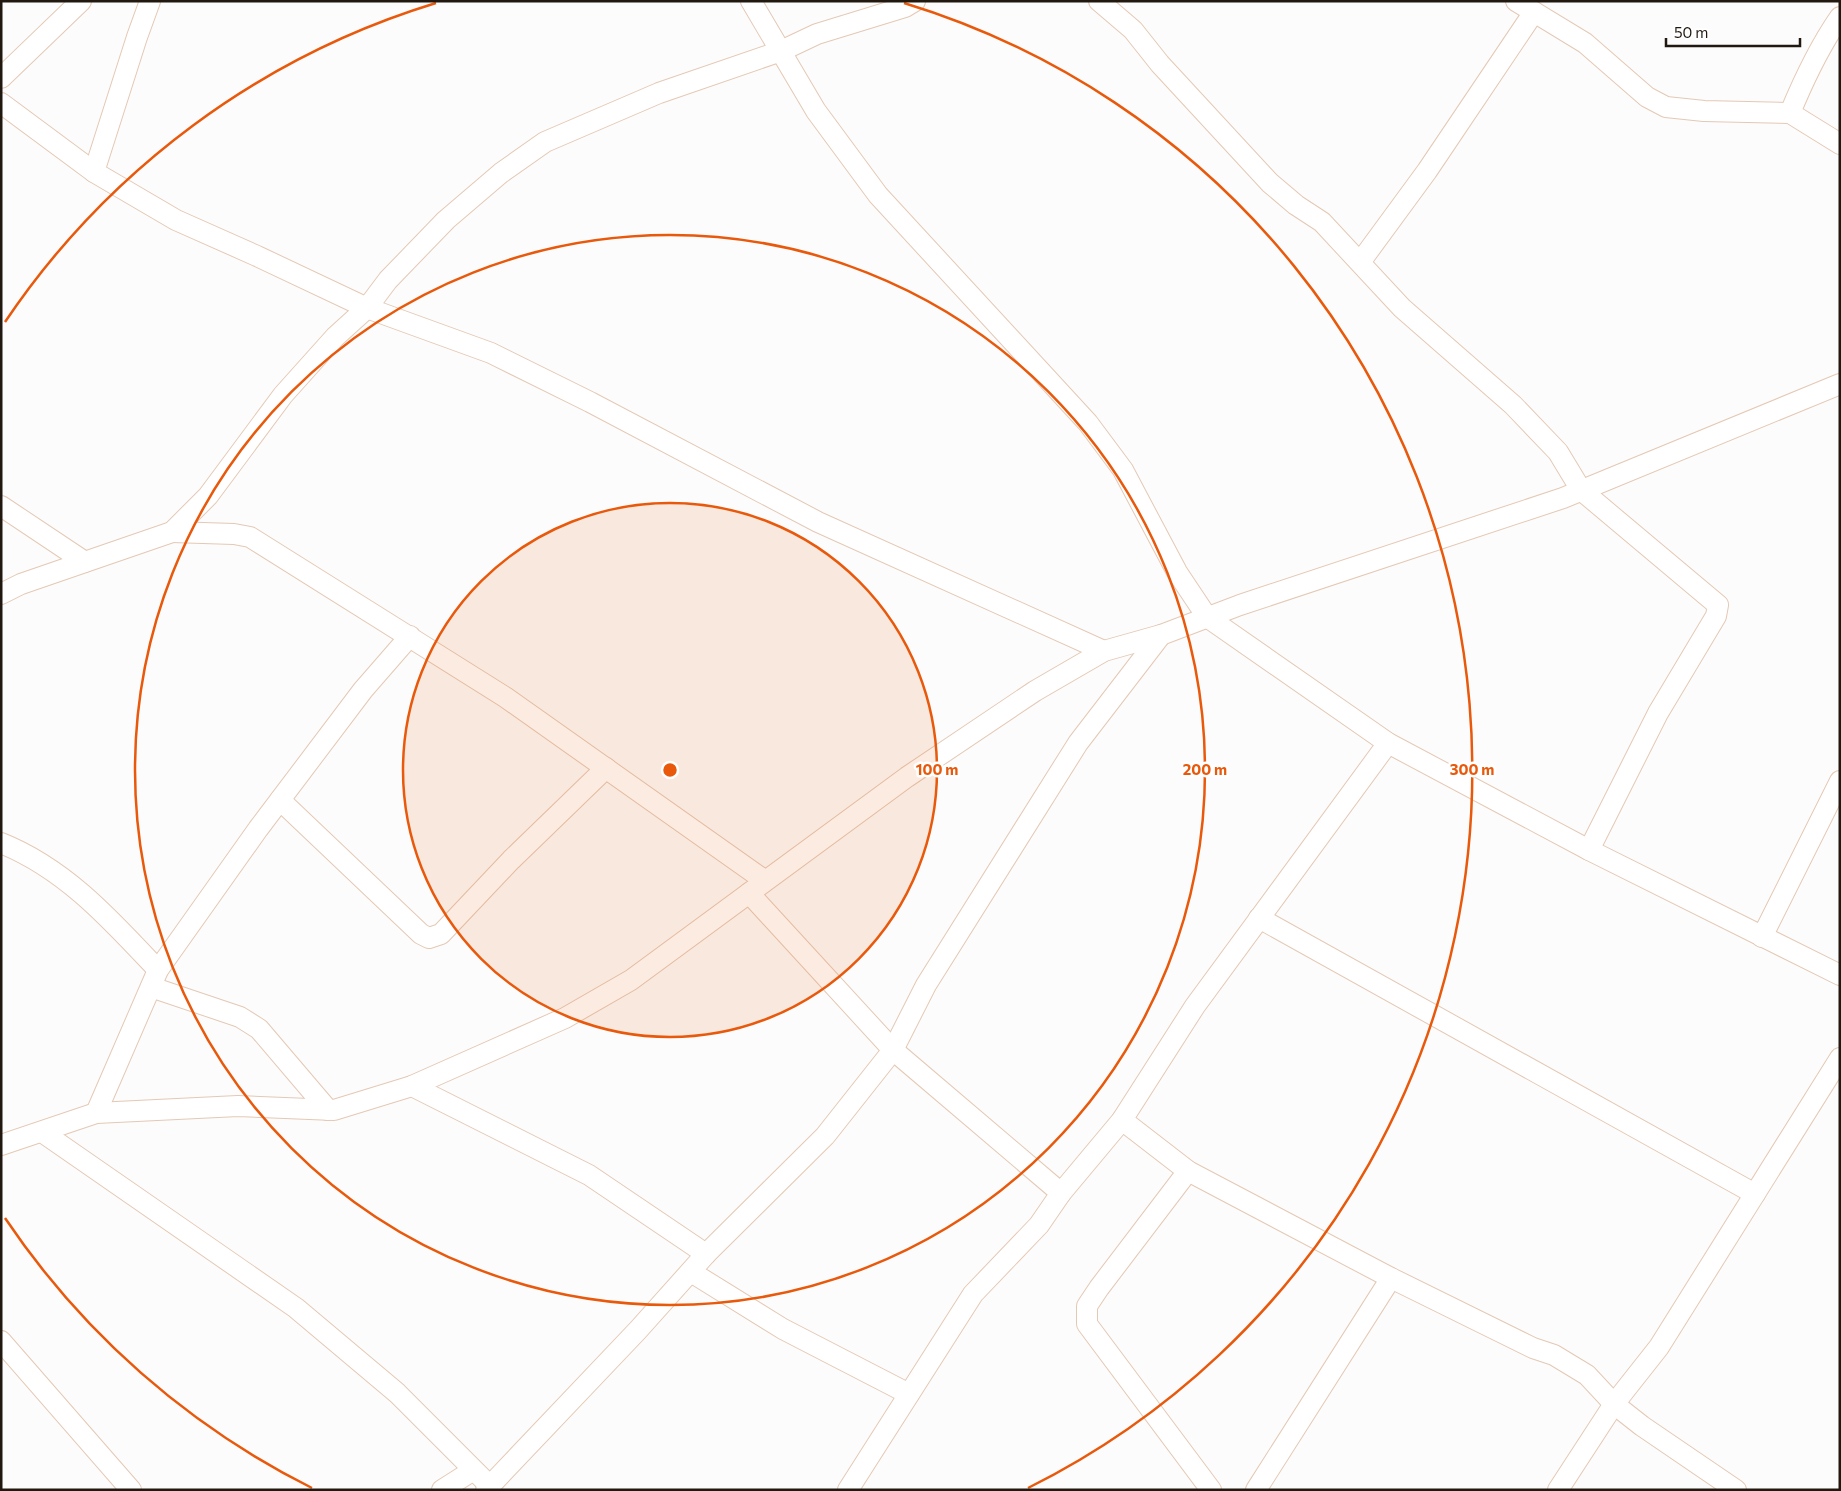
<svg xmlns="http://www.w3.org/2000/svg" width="1841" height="1491" font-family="Commissioner,sans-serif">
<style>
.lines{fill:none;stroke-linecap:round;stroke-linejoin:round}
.minor-casing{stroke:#e4c9b5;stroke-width:22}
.minor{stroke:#fff;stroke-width:20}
.ring{fill:none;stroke:#e8590c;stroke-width:2.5}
.centre{fill:#e8590c;stroke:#fff;stroke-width:2.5}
.ring-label{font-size:15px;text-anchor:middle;font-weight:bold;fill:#e8590c;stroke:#fff;stroke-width:5;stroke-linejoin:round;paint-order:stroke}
</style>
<rect width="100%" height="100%" fill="#fcfcfc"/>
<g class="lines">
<defs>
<g id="minor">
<polyline points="751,1 816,111 878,195 1088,423 1123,470 1177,572 1207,617 1388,743 1589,850 1840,975"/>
<polyline points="1099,1 1133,30 1160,64 1270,183 1296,205 1322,222 1402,308 1513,405 1558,452 1581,490 1718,605 1716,616 1658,713 1589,850"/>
<polyline points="1516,1 1585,43 1647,97 1666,107 1704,111 1790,113 1840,144"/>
<polyline points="1,78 81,1"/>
<polyline points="1,103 94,172 176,220 257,256 367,308 491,353 590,402 818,522 1104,651"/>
<path d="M1790,113C1804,79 1819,47 1840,17"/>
<polyline points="94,172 137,37 150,1"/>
<polyline points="1361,261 1427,171 1534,12"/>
<polyline points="1,506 85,562"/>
<polyline points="172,532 234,534 250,537 505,697 764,880"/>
<polyline points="1,594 21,584 172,532 208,496 283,395 335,337 367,308 388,280 446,220 501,173 545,142 659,93 781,51 817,34 905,7 915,1"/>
<polyline points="280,800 421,934 429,938 441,934 511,860 606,768"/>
<path d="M1,843C66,869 112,921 158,970"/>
<polyline points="749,893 893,1050 1061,1193"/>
<polyline points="1259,918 1755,1194"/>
<polyline points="1762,937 1840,781"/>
<polyline points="151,987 240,1017 259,1029 328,1110"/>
<polyline points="412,1086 589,1175 706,1254"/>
<polyline points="96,1113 158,970 258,829 363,690 410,636"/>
<polyline points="1122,1120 1188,1171 1391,1278 1533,1348 1554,1355 1587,1375 1614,1404 1642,1426 1736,1490"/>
<polyline points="42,1132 296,1308 397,1393 490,1486"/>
<polyline points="1,1145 96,1113 238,1106 334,1110 412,1086 565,1018 631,980 907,777 1035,691 1104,651 1161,635 1240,605 1563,498 1840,384"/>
<polyline points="1188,1171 1099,1288 1087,1306 1087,1324 1211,1490"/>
<polyline points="691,1272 783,1329 909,1394"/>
<polyline points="1,1341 131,1490"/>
<polyline points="442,1490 472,1471"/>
<polyline points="486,1490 638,1330 706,1254 825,1136 893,1050 926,985 1078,743 1161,635"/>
<polyline points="848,1490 973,1294 1039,1225 1061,1193 1122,1120 1195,1006 1388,743"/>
<polyline points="1256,1490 1391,1278"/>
<polyline points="1558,1490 1614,1404 1659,1347 1840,1058"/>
</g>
</defs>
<!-- minor casing -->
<use href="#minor" class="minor-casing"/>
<!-- minor -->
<use href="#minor" class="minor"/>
</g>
<!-- distance rings -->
<circle cx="670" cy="770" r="267" fill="#e8590c" fill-opacity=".12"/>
<g class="ring">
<circle cx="670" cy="770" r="267"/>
<circle cx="670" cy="770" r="535"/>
<path d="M312 1488A802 802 0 0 1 5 1218M5 322A802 802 0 0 1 436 3M904 3A802 802 0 0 1 1028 1488"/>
</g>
<circle cx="670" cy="770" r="8" class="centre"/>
<g class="ring-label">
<text x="937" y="775">100 m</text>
<text x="1205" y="775">200 m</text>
<text x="1472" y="775">300 m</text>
</g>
<!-- border -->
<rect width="1841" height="1491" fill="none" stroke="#211810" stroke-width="5"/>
<!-- scale -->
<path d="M1666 38v8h134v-8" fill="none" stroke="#211810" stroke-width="2.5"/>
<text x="1674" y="38" font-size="15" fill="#211810" stroke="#ffffff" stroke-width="4" paint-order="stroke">50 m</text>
</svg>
